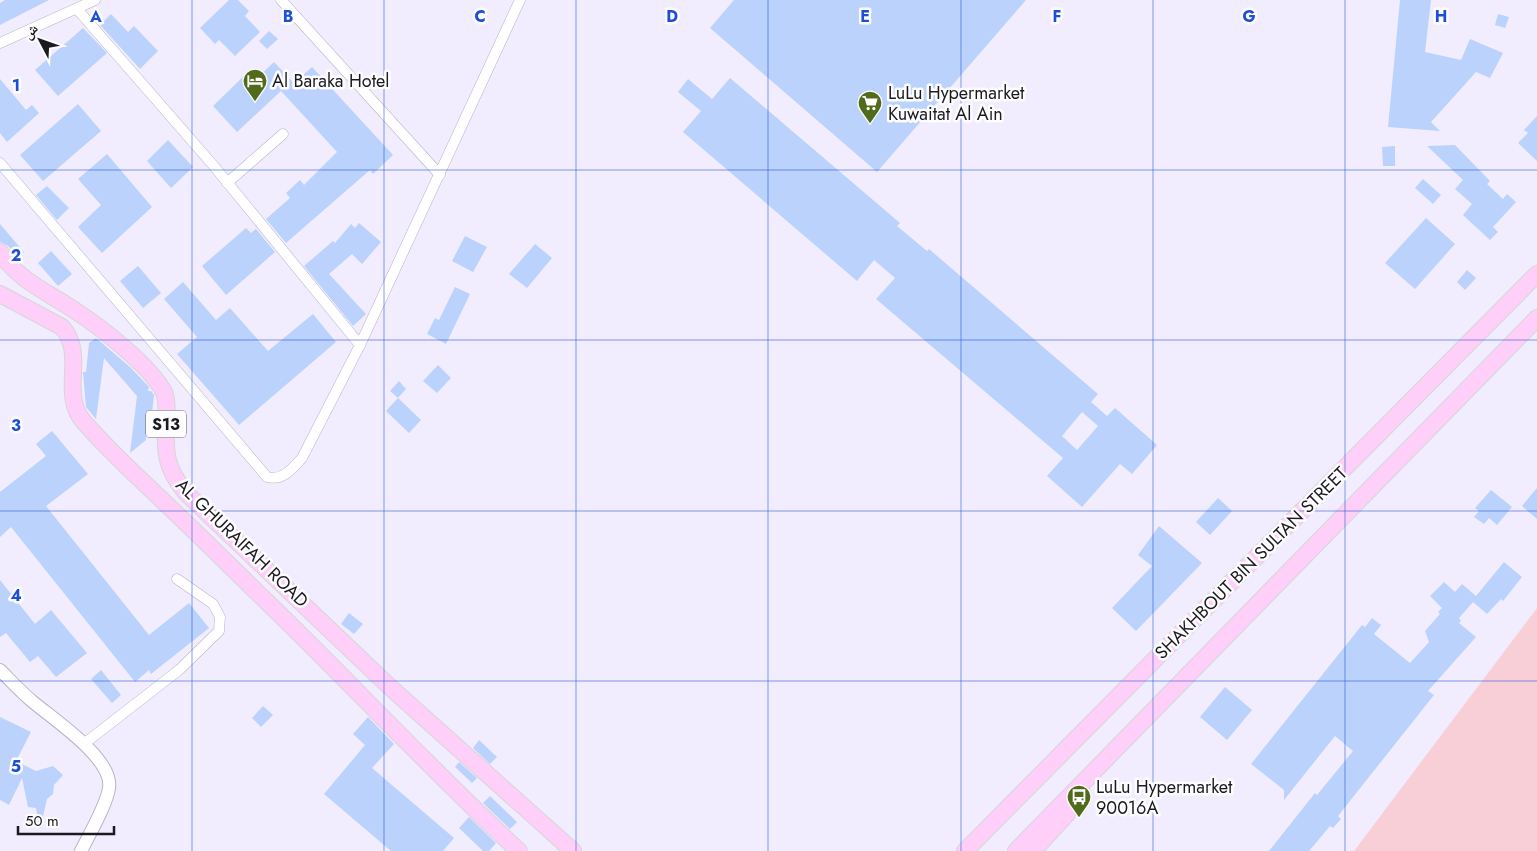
<svg xmlns="http://www.w3.org/2000/svg" width="1537" height="851" font-family="Jost,'Noto Naskh Arabic',sans-serif">
<style>
.green{fill:#f9cfd7}
.building{fill:#bbd2fc;fill-rule:evenodd}
.lines{fill:none;stroke-linecap:round;stroke-linejoin:round}
.minor-casing{stroke:#b8b4c7;stroke-width:11}
.tertiary-casing{stroke:#b8b4c7;stroke-width:14}
.primary-casing{stroke:#d6d6d7;stroke-width:18}
.minor{stroke:#fff;stroke-width:10}
.tertiary{stroke:#fff;stroke-width:12}
.primary{stroke:#fecff9;stroke-width:16}
.grid{fill:none;stroke:#1d4ed8;stroke-width:1;stroke-opacity:0.55}
.labels{text-anchor:middle;dominant-baseline:central;stroke-width:5;stroke-linejoin:round;paint-order:stroke}
.shield{fill:#fdfdfd;stroke:#605e63;stroke-width:1}
.shield-label{font-size:16px;font-weight:bold;fill:#1c1a21}
.poi-label{font-size:18px;fill:#1c1a21;stroke:#fdfdfd;text-anchor:start}
.street-label{font-size:18px;fill:#1c1a21;stroke:#fdfdfd}
.grid-label{font-size:16px;text-anchor:middle;font-weight:bold;fill:#1d4ed8;stroke:#fdfdfd;stroke-width:5;stroke-linejoin:round;paint-order:stroke}
</style>
<rect width="100%" height="100%" fill="#f1edfe"/>
<!-- green -->
<polygon class="green" points="1537,608 1537,851 1354,851"/>
<!-- building -->
<g class="building">
<polygon points="5,0 49,0 0,25 0,3"/>
<polygon points="229,0 238,0 249,11 245,16 260,32 235,56 219,40 215,44 200,28"/>
<polygon points="734,0 1026,0 877,172 710,28"/>
<polygon points="1400,0 1431,0 1425,52 1461,60 1470,39 1503,53 1490,78 1476,72 1431,122 1440,131 1388,127"/>
<polygon points="111,14 128,32 134,26 158,51 140,69 100,25"/>
<polygon points="1498,14 1509,17 1505,28 1495,25"/>
<polygon points="83,28 107,53 58,96 35,70"/>
<polygon points="269,31 278,39 267,49 259,41"/>
<polygon points="274,62 294,83 312,67 393,155 373,174 370,170 286,243 266,219 290,198 286,193 300,180 304,185 337,152 281,91 237,132 213,106 248,72 255,80"/>
<path d="M730,78L900,223L897,226L927,251L929,249L1098,394L1091,402L1107,416L1115,408L1157,445L1132,474L1120,464L1082,507L1047,476L1063,458L876,299L895,278L874,260L857,281L683,132L701,111L678,92L688,79L712,99ZM1082,412L1098,426L1077,450L1062,436Z"/>
<polygon points="0,79 26,110 32,105 39,113 7,142 0,133"/>
<polygon points="78,104 101,131 43,181 20,155"/>
<polygon points="1537,116 1537,161 1518,143 1528,133 1524,130"/>
<polygon points="168,140 193,167 171,188 147,161"/>
<polygon points="1455,145 1490,181 1487,184 1503,199 1507,194 1516,202 1493,227 1498,232 1490,240 1463,215 1472,204 1455,189 1463,180 1427,146"/>
<polygon points="1395,146 1395,166 1383,166 1382,147"/>
<polygon points="107,154 152,207 102,253 78,227 101,205 78,179"/>
<polygon points="1423,179 1441,195 1433,204 1415,188"/>
<polygon points="47,186 69,208 57,220 36,195"/>
<polygon points="1426,218 1455,244 1415,289 1385,263"/>
<polygon points="359,223 381,242 362,264 352,254 329,274 366,314 353,326 304,266 333,241 335,243 351,224 355,228"/>
<polygon points="0,224 24,252 18,258 8,246 0,242"/>
<polygon points="246,228 251,233 256,229 275,252 226,295 202,266"/>
<polygon points="465,236 487,247 473,272 452,261"/>
<polygon points="535,244 552,258 527,288 509,274"/>
<polygon points="51,251 72,274 58,286 38,263"/>
<polygon points="138,266 161,293 143,308 120,281"/>
<polygon points="1467,270 1476,278 1465,290 1457,282"/>
<polygon points="183,282 216,320 230,308 268,351 313,314 336,342 239,425 177,354 197,337 164,299"/>
<polygon points="455,287 470,294 446,344 427,334 435,318 439,320"/>
<polygon points="96,338 130,367 149,387 148,391 151,391 154,395 151,422 156,422 156,433 146,433 146,440 130,453 137,396 104,358 96,419 86,407 83,372 86,372 89,343"/>
<polygon points="438,365 451,378 437,393 423,381"/>
<polygon points="399,381 406,389 398,398 390,391"/>
<polygon points="398,398 421,420 409,433 386,411"/>
<polygon points="52,431 88,474 46,506 149,635 189,603 209,628 151,674 149,670 135,682 11,527 0,537 0,492 46,456 36,444"/>
<polygon points="1537,488 1537,519 1522,506"/>
<polygon points="1491,490 1512,507 1497,525 1489,518 1484,524 1474,517 1479,511 1475,508"/>
<polygon points="1218,498 1232,511 1210,535 1196,522"/>
<polygon points="1159,526 1202,563 1136,631 1112,608 1152,566 1138,555"/>
<polygon points="1504,562 1522,577 1503,601 1501,599 1487,614 1473,602 1459,618 1461,621 1459,623 1476,637 1428,691 1434,695 1338,816 1341,819 1333,828 1330,826 1309,851 1269,851 1315,793 1317,795 1353,751 1335,736 1284,800 1284,790 1251,764 1362,625 1365,627 1372,618 1381,625 1374,634 1410,663 1429,642 1425,631 1440,614 1438,612 1442,608 1430,596 1444,582 1455,592 1462,584 1476,596"/>
<polygon points="0,580 35,624 51,610 87,653 56,677 38,656 30,662 6,633 0,637"/>
<polygon points="349,613 363,624 354,634 341,624"/>
<polygon points="101,670 121,695 112,703 91,679"/>
<polygon points="1225,687 1252,710 1227,740 1200,717"/>
<polygon points="263,706 273,715 261,727 252,718"/>
<polygon points="0,717 31,732 16,761 36,771 53,766 63,775 54,785 53,794 47,799 40,829 36,808 28,807 22,778 9,805 0,800"/>
<polygon points="368,717 394,744 372,768 454,838 443,851 391,851 324,794 365,745 353,734"/>
<polygon points="479,740 497,757 490,764 473,748"/>
<polygon points="459,762 477,778 472,783 455,767"/>
<polygon points="490,796 517,822 510,829 483,803"/>
<polygon points="469,817 496,843 489,851 483,851 459,828"/>
</g>
<g class="lines">
<defs>
<g id="minor">
<polyline points="281,0 440,175"/>
<polyline points="77,9 213,165 360,345"/>
<polyline points="0,43 95,0"/>
<path d="M0,163L267,477C283,481 292,469 302,458L360,345L520,0"/>
<polyline points="227,183 283,134"/>
<polyline points="85,743 179,670 219,631 220,617 213,604 177,579"/>
</g>
<path id="tertiary" d="M0,670C11,681 21,692 33,702C53,719 114,759 109,788C107,804 89,835 81,851"/>
<g id="primary">
<path d="M0,252C18,281 50,293 77,312C102,328 150,366 164,392C167,400 167,410 166,418C165,451 164,466 186,493L391,688L573,851"/>
<path d="M0,294L62,327C87,355 59,394 84,422C109,451 137,476 164,502C198,534 231,567 264,599C350,682 431,770 519,851"/>
<polyline points="965,851 1537,274"/>
<polyline points="1016,851 1537,318"/>
<polyline points="1033,851 1067,814 1074,793"/>
</g>
</defs>
<!-- minor casing -->
<use href="#minor" class="minor-casing"/>
<!-- tertiary casing -->
<use href="#tertiary" class="tertiary-casing"/>
<!-- primary casing -->
<use href="#primary" class="primary-casing"/>
<!-- minor -->
<use href="#minor" class="minor"/>
<!-- tertiary -->
<use href="#tertiary" class="tertiary"/>
<!-- primary -->
<use href="#primary" class="primary"/>
</g>
<!-- grid -->
<path class="grid" d="M192,0V851M384,0V851M576,0V851M768,0V851M961,0V851M1153,0V851M1345,0V851M0,170H1537M0,340H1537M0,511H1537M0,681H1537"/>
<!-- icons -->
<defs>
<symbol id="hotel-pin" viewBox="-11 -11 22 30"><path d="M0 17L-7.5 6A9.5 9.5 0 1 1 7.5 6Z" fill="#516a1b" stroke="#fdfdfd"/><path d="M-6-4.5h1.5V1H6V5H4.5V3h-9V5H-6ZM-4 0a1.8 1.8 0 1 1 3.6 0ZM.5 0V-2.5h3Q6-2.5 6 0Z" fill="#fff"/></symbol>
<symbol id="supermarket-pin" viewBox="-11 -11 22 30"><path d="M0 17L-7.5 6A9.5 9.5 0 1 1 7.5 6Z" fill="#516a1b" stroke="#fdfdfd"/><path d="M-6-5.5h2.5l.6 2H6L4.5 2H-2.5L-4.4-4H-6ZM-1.5 3.2a1.3 1.3 0 1 0 .1 0ZM3 3.2a1.3 1.3 0 1 0 .1 0Z" fill="#fff"/></symbol>
<symbol id="bus-pin" viewBox="-11 -11 22 30"><path d="M0 17L-7.5 6A9.5 9.5 0 1 1 7.5 6Z" fill="#516a1b" stroke="#fdfdfd"/><path d="M-5-6H5V4H4V6H2V4H-2V6H-4V4H-5ZM-3.5-4V0h7V-4ZM-3.5 1.2v1.5H-2V1.2ZM2 1.2v1.5H3.5V1.2Z" fill="#fff"/></symbol>
</defs>
<g fill-rule="evenodd">
<use href="#hotel-pin" x="241" y="67" width="28" height="38"/>
<use href="#supermarket-pin" x="856" y="89" width="28" height="38"/>
<use href="#bus-pin" x="1065" y="783" width="28" height="38"/>
</g>
<g class="labels">
<!-- shield labels -->
<rect class="shield" x="146" y="410.5" width="40" height="27" rx="4"/>
<g class="shield-label">
<text x="166" y="424">S13</text>
</g>
<!-- poi labels -->
<g class="poi-label">
<text x="272" y="81">Al Baraka Hotel</text>
<text x="888" y="93">LuLu Hypermarket<tspan x="888" dy="21">Kuwaitat Al Ain</tspan></text>
<text x="1096" y="787">LuLu Hypermarket<tspan x="1096" dy="21">90016A</tspan></text>
</g>
<!-- street labels -->
<g class="street-label">
<text transform="translate(242 543) rotate(44)">AL GHURAIFAH ROAD</text>
<text transform="translate(1251 563) rotate(-45)">SHAKHBOUT BIN SULTAN STREET</text>
</g>
</g>
<g class="grid-label">
<text x="96" y="22">A</text>
<text x="288" y="22">B</text>
<text x="480" y="22">C</text>
<text x="672" y="22">D</text>
<text x="865" y="22">E</text>
<text x="1057" y="22">F</text>
<text x="1249" y="22">G</text>
<text x="1441" y="22">H</text>
<text x="16" y="91">1</text>
<text x="16" y="261">2</text>
<text x="16" y="431">3</text>
<text x="16" y="601">4</text>
<text x="16" y="772">5</text>
</g>
<!-- north arrow -->
<g transform="translate(40 40) rotate(311)" stroke="#fdfdfd" stroke-width="4" paint-order="stroke">
<path d="M0-4L9 19L0 12L-9 19Z" fill="#1c1a21"/>
<text y="-8" font-size="14" font-weight="bold" text-anchor="middle" fill="#1c1a21">ش</text>
</g>
<!-- scale -->
<path d="M18 826v8h96v-8" fill="none" stroke="#1c1a21" stroke-width="2.5"/>
<text x="25" y="826" font-size="15" fill="#1c1a21" stroke="#fdfdfd" stroke-width="4" paint-order="stroke">50 m</text>
</svg>
